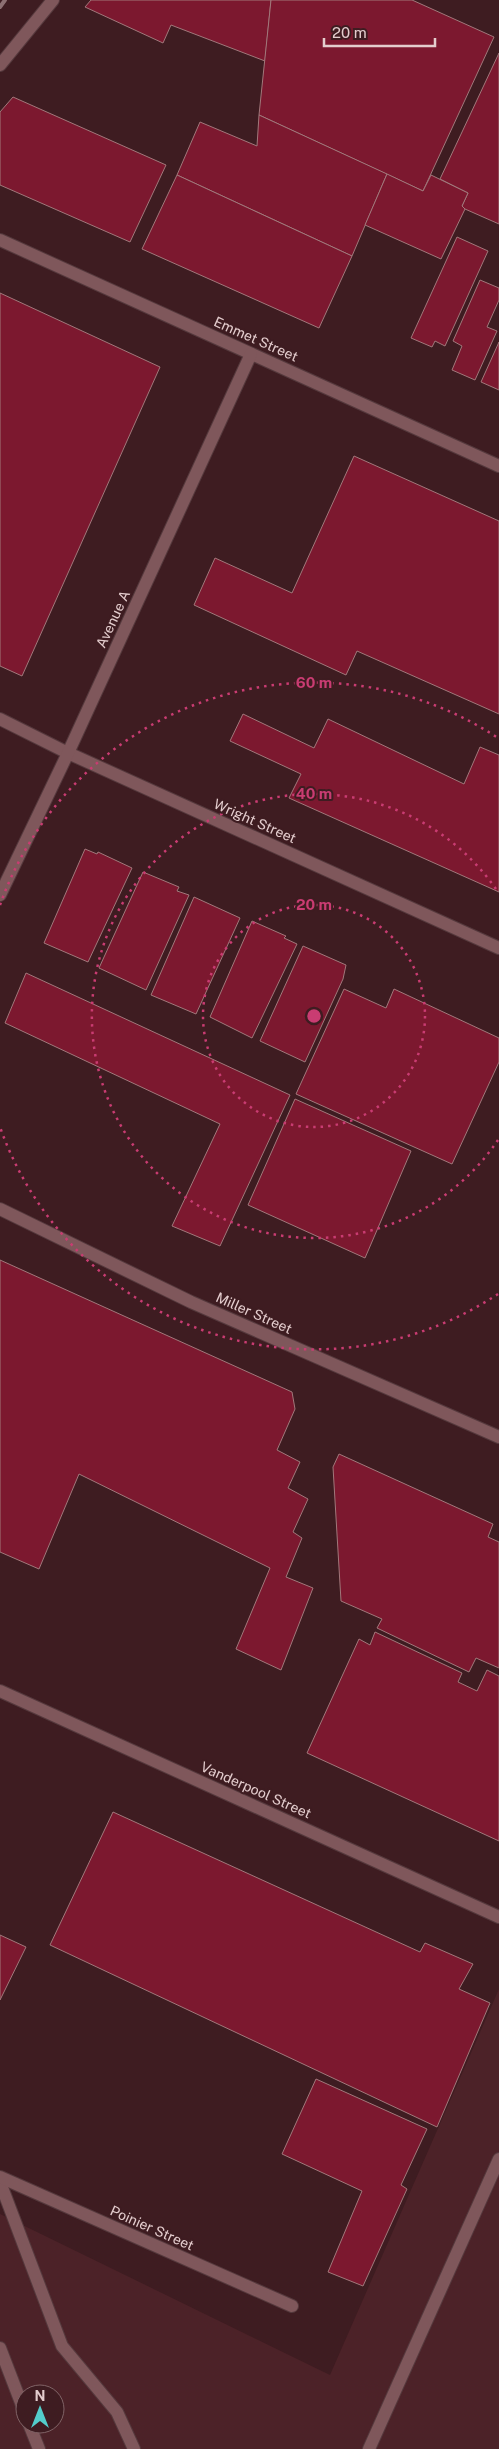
<svg xmlns="http://www.w3.org/2000/svg" width="499" height="2449" font-family="'Public Sans',sans-serif">
<style>
.built{fill:#4c2228;fill-rule:evenodd}
.building{fill:#7c182f;stroke:#a1787b}
.lines{fill:none;stroke-linecap:round;stroke-linejoin:round}
.lane-casing{stroke:#55393d;stroke-width:14}
.street-casing{stroke:#55393d;stroke-width:14}
.lane{stroke:#7f575b;stroke-width:12}
.street{stroke:#7f575b;stroke-width:12}
.rail{stroke:#8c6f72;stroke-width:4}
.ring{fill:none;stroke:#c93c72;stroke-width:2.5;stroke-dasharray:2.5 5}
.labels{text-anchor:middle;dominant-baseline:central;stroke-width:4;stroke-linejoin:round;paint-order:stroke}
.street-label{font-size:14px;fill:#e4cdce;stroke:#3e1c21}
.centre{fill:#c93c72;stroke:#3e1c21;stroke-width:2.5}
.ring-label{font-size:15px;text-anchor:middle;font-weight:bold;fill:#c93c72;stroke:#3e1c21;stroke-width:4;stroke-linejoin:round;paint-order:stroke}
</style>
<rect width="100%" height="100%" fill="#3e1c21"/>
<!-- built -->
<path class="built" d="M499,1989V2449H0V2214L330,2375ZM25,2394H55V2424H25Z"/>
<!-- building -->
<g class="building">
<polygon points="91,0 271,0 265,61 171,25 163,43 85,7"/>
<polygon points="271,0 412,0 494,37 423,191 259,115"/>
<polygon points="499,53 499,224 465,209 462,206 468,193 440,179"/>
<polygon points="13,97 166,165 130,242 0,185 0,112"/>
<polygon points="259,115 387,174 352,256 177,175 200,122 257,146"/>
<polygon points="387,174 423,191 431,175 468,193 462,206 465,209 441,259 365,225"/>
<polygon points="177,175 352,256 319,328 142,249"/>
<polygon points="457,237 488,251 445,346 435,341 432,347 411,338"/>
<polygon points="480,280 499,288 499,300 487,327 497,331 475,380 452,370 462,346 453,341"/>
<polygon points="0,293 160,367 22,676 0,666"/>
<polygon points="499,342 499,390 481,382"/>
<polygon points="354,456 499,521 499,714 357,651 346,675 194,605 215,558 292,593"/>
<polygon points="243,714 314,748 328,719 464,784 480,747 499,755 499,892 289,798 301,774 230,741"/>
<polygon points="85,849 97,854 98,852 132,868 88,962 44,943"/>
<polygon points="143,872 179,887 177,891 189,895 146,990 99,968"/>
<polygon points="194,897 240,918 196,1014 151,995"/>
<polygon points="252,921 286,936 284,938 297,944 252,1038 210,1017"/>
<polygon points="303,946 346,965 343,979 305,1062 260,1041"/>
<polygon points="26,973 290,1095 220,1246 172,1226 220,1124 5,1023"/>
<polygon points="344,989 386,1008 394,989 499,1038 499,1062 452,1164 296,1094"/>
<polygon points="295,1099 411,1151 365,1258 248,1205"/>
<polygon points="0,1260 292,1392 295,1409 277,1450 300,1462 288,1488 308,1499 293,1532 302,1538 286,1577 313,1588 281,1670 236,1649 270,1568 79,1474 39,1569 0,1552"/>
<polygon points="339,1454 493,1524 488,1537 499,1542 499,1668 476,1658 469,1672 377,1628 382,1619 341,1601 333,1467"/>
<polygon points="375,1632 462,1673 458,1682 477,1691 487,1670 499,1676 499,1841 307,1753 359,1639 370,1645"/>
<polygon points="113,1812 420,1952 425,1943 473,1964 459,1989 490,2003 437,2127 50,1945"/>
<polygon points="0,1935 26,1947 0,2000"/>
<polygon points="316,2079 427,2129 401,2185 407,2189 363,2286 328,2272 362,2191 282,2154"/>
</g>
<g class="lines">
<defs>
<g id="lane">
<polyline points="0,2182 62,2346 117,2412 134,2449"/>
<polyline points="0,2348 25,2413"/>
<polyline points="29,2424 39,2449"/>
<polyline points="369,2449 499,2159"/>
</g>
<g id="street">
<polyline points="0,65 53,0"/>
<polyline points="0,240 499,466"/>
<polyline points="0,719 68,753 499,948"/>
<polyline points="0,895 68,753 251,354"/>
<polyline points="0,1209 191,1302 499,1437"/>
<polyline points="0,1691 499,1917"/>
<polyline points="0,2177 292,2306"/>
</g>
</defs>
<!-- lane casing -->
<use href="#lane" class="lane-casing"/>
<!-- street casing -->
<use href="#street" class="street-casing"/>
<!-- lane -->
<use href="#lane" class="lane"/>
<!-- street -->
<use href="#street" class="street"/>
<!-- rail -->
<polyline class="rail" points="0,7 5,0"/>
</g>
<!-- distance rings -->
<g class="ring">
<circle cx="314" cy="1016" r="111"/>
<path d="M498 1140A222 222 0 1 1 498 892"/>
<path d="M498 1294A333 333 0 0 1 0 1127M0 905A333 333 0 0 1 498 738"/>
</g>
<g class="labels">
<!-- street labels -->
<g class="street-label">
<text transform="translate(256 339) rotate(24)">Emmet Street</text>
<text transform="translate(113 619) rotate(-65)">Avenue A</text>
<text transform="translate(255 821) rotate(24)">Wright Street</text>
<text transform="translate(254 1313) rotate(24)">Miller Street</text>
<text transform="translate(256 1790) rotate(24)">Vanderpool Street</text>
<text transform="translate(152 2228) rotate(24)">Poinier Street</text>
</g>
</g>
<circle cx="314" cy="1016" r="8" class="centre"/>
<g class="ring-label">
<text x="314" y="688">60 m</text>
<text x="314" y="799">40 m</text>
<text x="314" y="910">20 m</text>
</g>
<!-- north arrow -->
<g transform="translate(40 2409)"><circle r="24" fill="#3e1c21" stroke="#806366"/>
<path d="M0-4L9 19L0 12L-9 19Z" fill="#53cdcb"/>
<text y="-8" font-size="14" font-weight="bold" text-anchor="middle" fill="#e4cdce">N</text>
</g>
<!-- scale -->
<path d="M324 38v8h111v-8" fill="none" stroke="#e4cdce" stroke-width="2.5"/>
<text x="332" y="38" font-size="15" fill="#e4cdce" stroke="#3e1c21" stroke-width="4" paint-order="stroke">20 m</text>
</svg>
